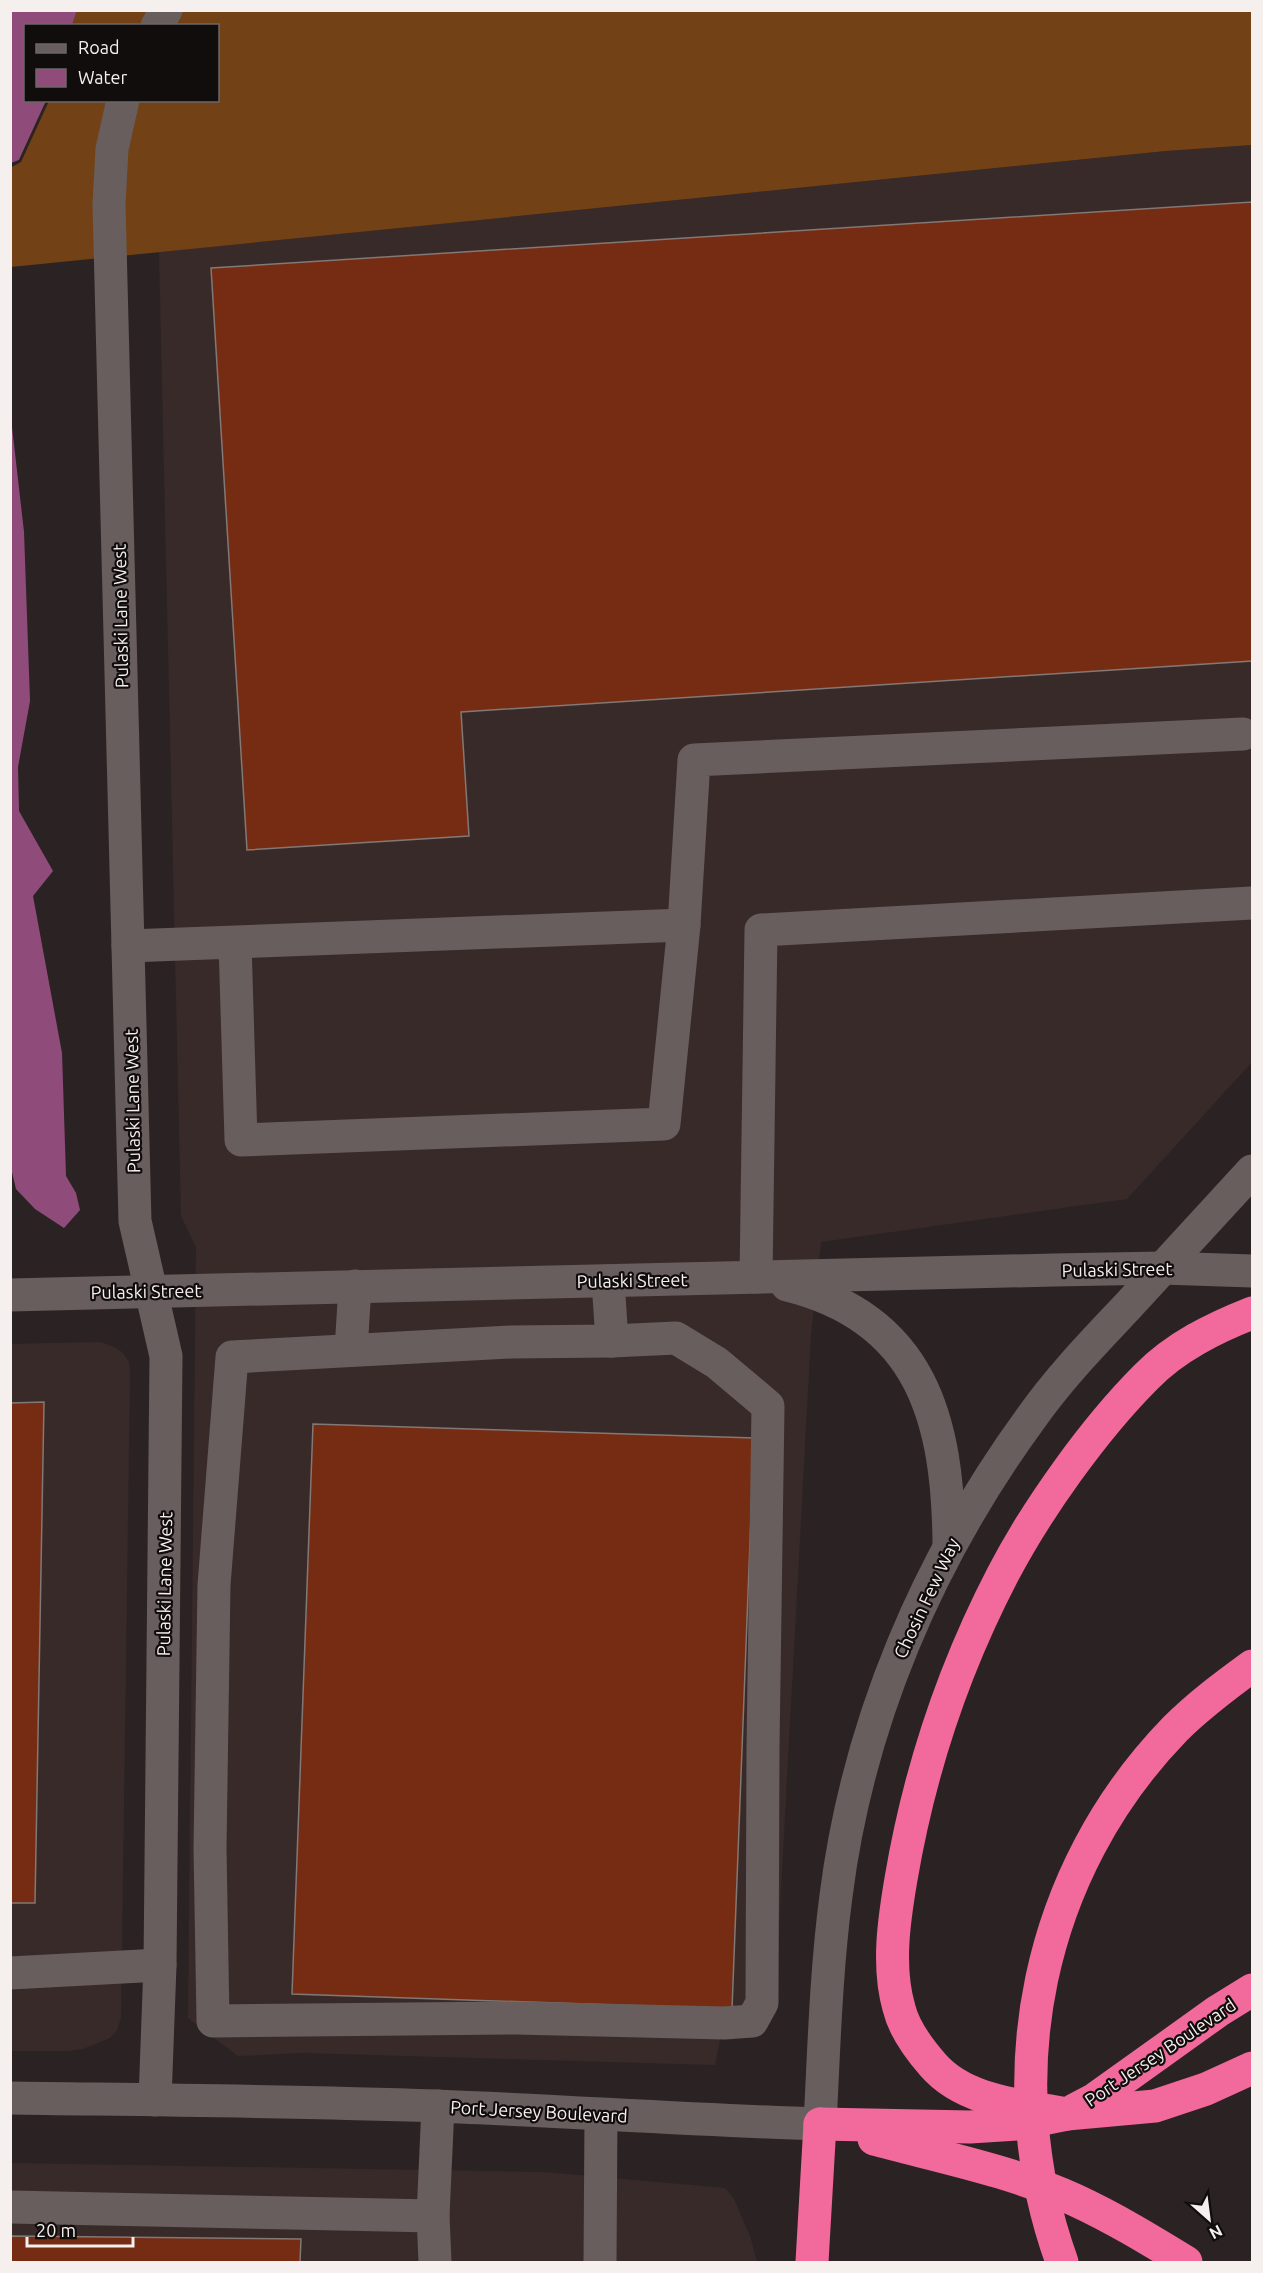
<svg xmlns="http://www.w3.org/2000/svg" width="1263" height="2273" font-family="Ubuntu,sans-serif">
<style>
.built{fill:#392a2a}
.forest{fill:#724115}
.water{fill:#8f4c7b}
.pier{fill:#2b2323}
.building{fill:#752c12;stroke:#827875;stroke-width:1.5}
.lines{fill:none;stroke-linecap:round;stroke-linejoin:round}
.minor{stroke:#685e5d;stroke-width:33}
.highway{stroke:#f2699b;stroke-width:33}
.labels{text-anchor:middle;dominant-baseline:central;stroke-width:4.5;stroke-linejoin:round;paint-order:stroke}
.street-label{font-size:18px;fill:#f5efee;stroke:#110d0d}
</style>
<rect width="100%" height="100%" fill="#2b2323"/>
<!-- built -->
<g class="built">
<polygon points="1252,145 1252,1062 1127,1199 821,1242 811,1335 775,2000 732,2040 721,2035 715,2065 304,2053 238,2056 188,2018 196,1247 181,1216 159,252 1166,151"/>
<polygon points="101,1342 114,1347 122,1352 129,1362 130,1374 121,2017 117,2030 110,2038 83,2049 68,2051 11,2051 10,1344"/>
<polygon points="11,2163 544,2172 725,2188 734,2199 750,2236 757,2262 11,2262"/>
</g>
<!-- forest -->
<polygon class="forest" points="77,11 1252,11 1252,145 1166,151 11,267 10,165 19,160 46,101 218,100 218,26 72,25"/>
<!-- water -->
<g class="water">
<polygon points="10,11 77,11 72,25 26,26 26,100 46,101 19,160 10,165"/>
<polygon points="11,418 24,532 30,701 18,767 19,811 53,871 33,896 62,1053 66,1176 76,1193 80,1210 64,1228 35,1209 16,1189 11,1168"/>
</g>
<!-- pier -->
<polygon class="pier" points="46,101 49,101 21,162 10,168 11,163 19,160"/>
<!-- building -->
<g class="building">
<polygon points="1252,202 1252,661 461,712 469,836 247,850 211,268"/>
<polygon points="44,1402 35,1903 10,1903 10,1403"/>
<polygon points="313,1424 754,1438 732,2009 292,1994"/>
<polygon points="10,2236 301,2239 300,2262 10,2262"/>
</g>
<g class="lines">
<!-- minor -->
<g class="minor">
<polyline points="157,26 166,10"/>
<polyline points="123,100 112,149 109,204 135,1221 166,1356 160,1965 155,2100"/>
<polyline points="684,925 694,760 1243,734"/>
<polyline points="128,946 684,925 664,1124 241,1140 235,943"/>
<polyline points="756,1277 761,930 1252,903"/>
<polyline points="608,1281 612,1341"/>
<path d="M787,1285C922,1318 948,1420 949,1544"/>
<polyline points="10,1295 1054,1270 1162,1268 1252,1271"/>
<polygon points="676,1338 717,1363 768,1406 763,1748 762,2003 752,2021 724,2023 516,2018 213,2021 210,1848 214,1585 232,1357 511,1342 612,1341"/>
<polyline points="351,1350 355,1286"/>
<polyline points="10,1973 160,1965"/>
<path d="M10,2098C152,2100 294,2101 436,2106C564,2111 692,2120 820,2124C824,2048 826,1971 836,1896C858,1722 928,1559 1031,1418C1059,1378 1094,1342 1127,1307C1169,1261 1211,1216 1252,1171"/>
<polyline points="10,2207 433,2216 435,2262"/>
<polyline points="433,2216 438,2106"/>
<polyline points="600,2262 601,2115"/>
</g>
<!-- highway -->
<g class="highway">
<polyline points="1074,2110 1095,2099 1218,2011 1252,1990"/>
<path d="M1067,2114C1022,2105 965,2102 933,2065C919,2049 904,2029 899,2008C887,1967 894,1920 901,1879C919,1773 953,1670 1003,1574C1037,1509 1094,1429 1146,1377C1175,1347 1214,1328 1252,1313"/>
<polyline points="820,2124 970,2127 1018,2124 1067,2114 1155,2106 1206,2089 1252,2068"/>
<path d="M874,2139C941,2157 1012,2171 1075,2200C1114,2218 1150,2240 1186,2262"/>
<polyline points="812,2262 820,2124"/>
<path d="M1062,2262C995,2077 1037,1871 1175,1729C1199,1705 1226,1685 1252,1666"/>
</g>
</g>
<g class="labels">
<!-- street labels -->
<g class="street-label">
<text transform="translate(120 616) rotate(-91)">Pulaski Lane West</text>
<text transform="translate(132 1101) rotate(-91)">Pulaski Lane West</text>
<text transform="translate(1117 1269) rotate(-1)">Pulaski Street</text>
<text transform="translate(632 1280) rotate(-1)">Pulaski Street</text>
<text transform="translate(146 1291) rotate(-1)">Pulaski Street</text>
<text transform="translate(164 1584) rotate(-89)">Pulaski Lane West</text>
<text transform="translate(926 1598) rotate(-65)">Chosin Few Way</text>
<text transform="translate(1160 2052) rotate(-34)">Port Jersey Boulevard</text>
<text transform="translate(539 2111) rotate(3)">Port Jersey Boulevard</text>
</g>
</g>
<!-- border -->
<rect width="1263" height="2273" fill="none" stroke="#f5efee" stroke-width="24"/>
<!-- legend -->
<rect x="24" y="24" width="195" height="78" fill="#110d0d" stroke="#6c6767" stroke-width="1.5"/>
<rect x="36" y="44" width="30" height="9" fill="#685e5d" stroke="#6c6767" stroke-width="1.5"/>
<text x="78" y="54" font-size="18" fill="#f5efee">Road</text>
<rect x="36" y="69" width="30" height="18" fill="#8f4c7b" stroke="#6c6767" stroke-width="1.5"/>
<text x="78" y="84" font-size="18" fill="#f5efee">Water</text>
<!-- north arrow -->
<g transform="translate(1209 2219) rotate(152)" stroke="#110d0d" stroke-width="4.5" paint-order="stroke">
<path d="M0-4.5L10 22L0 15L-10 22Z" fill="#f5efee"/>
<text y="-9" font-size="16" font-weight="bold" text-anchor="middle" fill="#f5efee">N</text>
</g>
<!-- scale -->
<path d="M27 2237v9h106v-9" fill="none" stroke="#f5efee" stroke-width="3"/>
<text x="36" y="2237" font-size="18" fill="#f5efee" stroke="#110d0d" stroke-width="4.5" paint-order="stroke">20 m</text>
</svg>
